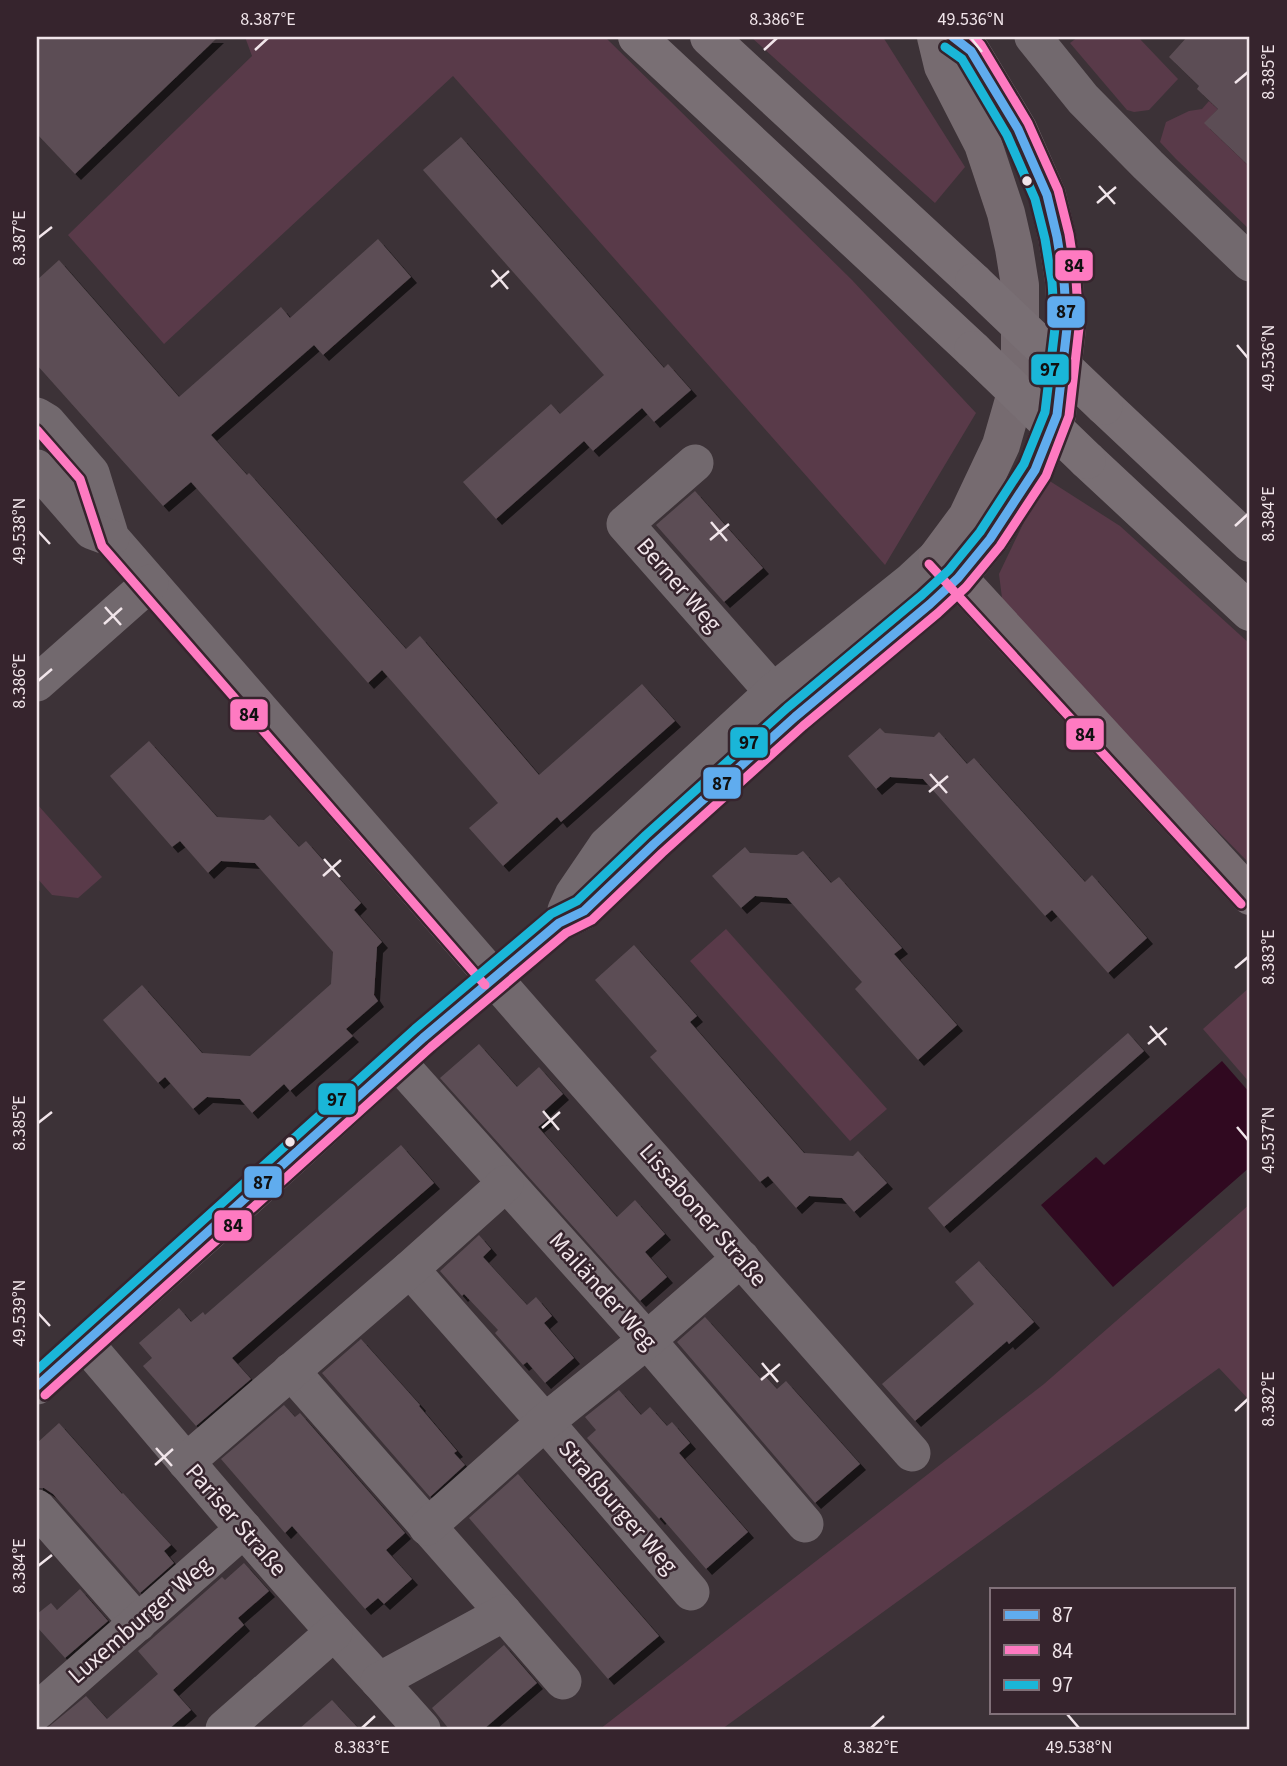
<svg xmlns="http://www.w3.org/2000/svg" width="1287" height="1766" font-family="'Source Sans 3',sans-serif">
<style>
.green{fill:#593a49}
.water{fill:#300920}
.building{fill:#5c4e55;filter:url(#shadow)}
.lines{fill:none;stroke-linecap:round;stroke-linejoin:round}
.street{stroke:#72696e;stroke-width:37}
.secondary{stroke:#766b70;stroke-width:38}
.highway{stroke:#796f74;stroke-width:38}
.highway-bridge{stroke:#796f74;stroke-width:38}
.bus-1-casing{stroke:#36242d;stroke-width:14}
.bus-2-casing{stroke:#36242d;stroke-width:14}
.bus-3-casing{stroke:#36242d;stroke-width:14}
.bus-1{stroke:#60acee;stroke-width:9}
.bus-2{stroke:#fe7ac1;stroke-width:9}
.bus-3{stroke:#1ab6d8;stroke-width:9}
.ticks{fill:none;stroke:#f1e5ea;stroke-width:2.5}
.bus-dot{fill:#f1e5ea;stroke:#36242d;stroke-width:2.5}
.labels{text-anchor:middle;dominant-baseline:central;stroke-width:5;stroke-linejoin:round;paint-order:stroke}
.street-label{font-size:24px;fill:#f1e5ea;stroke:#36242d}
.line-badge{stroke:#36242d;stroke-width:2.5}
.pale-badge-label{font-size:19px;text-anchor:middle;font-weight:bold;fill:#111}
.neatline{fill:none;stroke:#f1e5ea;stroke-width:2.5}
.ticks-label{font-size:18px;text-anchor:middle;fill:#f1e5ea}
</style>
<defs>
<filter id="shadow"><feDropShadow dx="6" dy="6" stdDeviation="0" flood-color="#0009"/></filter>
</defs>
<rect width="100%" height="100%" fill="#3c3237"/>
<!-- green -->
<g class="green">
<polygon points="245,37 605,37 852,280 976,413 885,565 453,76 164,344 68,235 252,56"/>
<polygon points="751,37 883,37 965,167 935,203"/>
<polygon points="1078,37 1138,37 1178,79 1149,110 1134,112 1127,110 1070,43"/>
<polygon points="1209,101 1218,109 1205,123 1250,165 1250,230 1176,159 1160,142 1166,122 1189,111 1202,109"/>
<polygon points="1045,478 1120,526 1250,644 1250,864 1004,614 999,574"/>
<polygon points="37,804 102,877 78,898 52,895 37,878"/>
<polygon points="726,929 887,1109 850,1141 690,961"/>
<polygon points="1250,987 1250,1083 1203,1029"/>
<polygon points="1250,1204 1250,1401 1219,1368 722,1729 600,1729 1044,1384"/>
</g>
<!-- water -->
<polygon class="water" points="1222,1061 1250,1093 1250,1167 1113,1287 1041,1205 1096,1157 1104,1165"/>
<!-- building -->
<g class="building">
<polygon points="37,37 218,37 75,174 37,134"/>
<polygon points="1187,37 1250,37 1250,167 1204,123 1218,109 1197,89 1199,86 1169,57"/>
<polygon points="461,137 664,368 668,364 691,390 654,422 642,408 593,451 584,441 496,519 463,482 551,404 560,414 604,375 423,170"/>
<polygon points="378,239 411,277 323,355 314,345 211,435 247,475 249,473 406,649 420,636 539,775 642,684 675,721 561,822 557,817 503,866 469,828 498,803 382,670 368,683 191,482 163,506 37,365 37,280 59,260 179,397 281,307 290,318"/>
<polygon points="695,491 763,568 724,602 656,525"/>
<polygon points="880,728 885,733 934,737 939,732 967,764 974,758 1085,882 1092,875 1147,938 1108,973 1052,910 1045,916 923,779 890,777 876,789 848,756"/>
<polygon points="149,741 217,817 264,820 270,815 299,847 306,841 361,903 354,910 382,942 377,947 374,995 378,1001 346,1029 353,1036 290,1091 284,1084 252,1113 240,1099 207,1097 193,1109 165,1077 158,1083 103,1020 142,985 202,1053 250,1056 331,984 333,952 255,863 221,861 208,873 180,841 172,847 110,776"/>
<polygon points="745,847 750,853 797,855 803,851 831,883 839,877 902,948 894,954 957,1025 918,1060 855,989 862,982 787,898 755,896 741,908 712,876"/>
<polygon points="634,945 697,1016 690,1022 804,1153 853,1156 858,1151 887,1183 854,1212 842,1198 809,1196 796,1208 768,1176 760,1182 650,1057 657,1051 595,980"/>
<polygon points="1128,1033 1144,1051 944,1227 928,1208"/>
<polygon points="479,1044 517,1087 539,1067 563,1094 543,1112 549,1118 538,1127 617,1217 635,1200 665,1234 645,1252 667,1277 640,1301 440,1078"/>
<polygon points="401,1145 434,1183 232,1358 251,1379 196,1426 143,1366 152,1358 139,1343 179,1308 191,1322 203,1312 205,1315"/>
<polygon points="479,1235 491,1249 483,1257 527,1305 536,1297 552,1316 544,1323 574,1358 545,1383 527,1362 523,1365 495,1333 498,1330 464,1294 462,1296 440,1271"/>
<polygon points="979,1261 1034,1322 1009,1344 1007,1341 915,1421 882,1384 974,1304 955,1282"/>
<polygon points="705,1317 760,1378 764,1375 777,1389 786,1381 860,1464 815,1503 677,1342"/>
<polygon points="361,1339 420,1405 419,1406 457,1451 454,1453 465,1465 430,1497 322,1373"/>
<polygon points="619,1390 641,1415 650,1407 667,1426 672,1422 690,1443 679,1453 748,1532 706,1569 661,1517 659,1519 587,1438 596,1430 585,1417"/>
<polygon points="284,1405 295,1417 300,1413 405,1533 386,1550 412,1579 384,1604 378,1598 365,1609 292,1526 285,1533 221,1459"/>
<polygon points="59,1423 122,1494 123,1493 171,1545 164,1551 174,1563 140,1593 53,1494 44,1488 37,1488 37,1443"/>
<polygon points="518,1474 659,1636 608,1679 469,1518"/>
<polygon points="244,1563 269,1591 238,1618 244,1625 173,1690 191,1710 169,1729 46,1729 86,1696 107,1719 158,1674 138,1651 222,1577 225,1580"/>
<polygon points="80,1589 108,1621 65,1658 37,1627 37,1614 51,1603 57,1610"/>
<polygon points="504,1645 537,1683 484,1729 449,1729 432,1708"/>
<polygon points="332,1700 359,1729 299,1729"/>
</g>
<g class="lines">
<!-- street -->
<g class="street">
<polyline points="1033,37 1083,99 1148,165 1250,263"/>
<polyline points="37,416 47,422 91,473 111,538 526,1015 912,1453"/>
<polyline points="695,463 625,524 790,711"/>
<polyline points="37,468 92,531 111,538"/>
<polyline points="37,683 150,583"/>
<polyline points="566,910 573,895 607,845 773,692 910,582 938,556"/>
<polyline points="397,1061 647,1340 805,1524"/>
<polyline points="410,1269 545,1422 691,1592"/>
<path d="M85,1343C182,1456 277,1571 379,1681"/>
<polyline points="291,1371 504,1613"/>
<polyline points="37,1386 217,1225 423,1038 559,923 584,911 654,844 795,717 930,604 958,578"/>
<polyline points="186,1462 410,1269 505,1184"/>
<polyline points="37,1508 138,1623"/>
<polyline points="427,1527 545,1422 647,1340 741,1258"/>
<polyline points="37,1711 244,1529"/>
<polyline points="224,1729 334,1632"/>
<polyline points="422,1729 379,1681 504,1613 563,1681"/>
</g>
<!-- secondary -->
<g class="secondary">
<polyline points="936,37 943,66 983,144 1006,213 1014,248 1020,285 1020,379 1001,445 967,517 938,556 1250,896"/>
<polyline points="953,37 971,51 1018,129 1047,195 1057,237 1064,281 1067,328 1057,415 1035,470 990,539 958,578"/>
</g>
<!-- highway -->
<g class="highway">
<polyline points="637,37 973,350"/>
<polyline points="709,37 974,282"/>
<polyline points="1104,406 1250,543"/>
<polyline points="1087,460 1250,612"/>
</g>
<!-- highway-bridge -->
<g class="highway-bridge">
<polyline points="974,282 1104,406"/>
<polyline points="973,350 1087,460"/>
</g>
<defs>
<polyline id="bus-1" points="37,1386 423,1038 559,923 584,911 654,844 795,717 930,604 958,578 990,539 1035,470 1057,415 1067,328 1064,281 1057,237 1047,195 1018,129 971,51 953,37"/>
<g id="bus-2">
<polyline points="37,430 80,479 102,546 485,985"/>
<polyline points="929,564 1241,904"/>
<polyline points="45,1395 431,1047 566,933 592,920 662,853 803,726 938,613 966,587 1000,546 1046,476 1069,416 1079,328 1076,279 1069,234 1058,190 1028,123 981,45 973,37"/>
</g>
<polyline id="bus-3" points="37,1370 415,1029 551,914 577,901 646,835 787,708 922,595 949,570 980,532 1024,464 1045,412 1055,328 1052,282 1045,239 1035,199 1007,135 962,59 945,47"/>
</defs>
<!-- bus-1 casing -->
<use href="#bus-1" class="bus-1-casing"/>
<!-- bus-2 casing -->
<use href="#bus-2" class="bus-2-casing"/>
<!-- bus-3 casing -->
<use href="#bus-3" class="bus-3-casing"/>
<!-- bus-1 -->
<use href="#bus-1" class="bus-1"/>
<!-- bus-2 -->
<use href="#bus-2" class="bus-2"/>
<!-- bus-3 -->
<use href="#bus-3" class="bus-3"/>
</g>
<!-- ticks -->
<path class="ticks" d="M971,38L982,52M255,50L268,38M764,50L777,38M1235,83L1248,72M1099,186L1115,204M1097,203L1116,187M38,238L52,227M492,270L508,289M491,287L509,271M1237,345L1248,358M711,522L727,541M1235,526L1248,514M38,531L50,544M710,540L729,524M105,607L121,625M104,624L122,608M38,681L52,669M930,774L947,793M929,792L948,776M324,859L340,877M323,876L341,860M1235,968L1248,957M1150,1026L1166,1045M1148,1044L1167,1028M543,1111L559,1130M38,1123L52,1112M1237,1127L1248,1140M542,1128L560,1112M38,1313L50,1326M762,1363L778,1382M761,1380L780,1364M1235,1411L1248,1399M156,1448L172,1466M155,1465L173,1449M38,1566L52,1555M1067,1714L1079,1728M362,1728L375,1716M871,1728L884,1716"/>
<!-- markers -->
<g class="bus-dot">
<circle cx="1027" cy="181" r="6"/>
<circle cx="290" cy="1142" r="6"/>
</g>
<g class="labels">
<!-- street labels -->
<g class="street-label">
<text transform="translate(679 585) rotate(49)">Berner Weg</text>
<text transform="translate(703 1215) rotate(49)">Lissaboner Straße</text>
<text transform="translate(603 1291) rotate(48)">Mailänder Weg</text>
<text transform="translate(618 1507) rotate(49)">Straßburger Weg</text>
<text transform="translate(236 1520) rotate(49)">Pariser Straße</text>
<text transform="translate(140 1620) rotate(-41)">Luxemburger Weg</text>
</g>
</g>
<g class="line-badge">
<rect x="1054" y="249" width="40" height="33" rx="7" fill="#fe7ac1"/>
<rect x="1046" y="295" width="40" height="34" rx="7" fill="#60acee"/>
<rect x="1030" y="353" width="40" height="33" rx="7" fill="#1ab6d8"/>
<rect x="229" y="698" width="40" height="33" rx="7" fill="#fe7ac1"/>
<rect x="1065" y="717" width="40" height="34" rx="7" fill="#fe7ac1"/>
<rect x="729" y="726" width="40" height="33" rx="7" fill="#1ab6d8"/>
<rect x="702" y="766" width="40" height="34" rx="7" fill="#60acee"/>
<rect x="317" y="1082" width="40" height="34" rx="7" fill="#1ab6d8"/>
<rect x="243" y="1165" width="40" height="34" rx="7" fill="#60acee"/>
<rect x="213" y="1209" width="40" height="33" rx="7" fill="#fe7ac1"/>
</g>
<g class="pale-badge-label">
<text x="1074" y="272">84</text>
<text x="1066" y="318">87</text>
<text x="1050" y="376">97</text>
<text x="249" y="721">84</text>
<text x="1085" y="741">84</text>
<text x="749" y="749">97</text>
<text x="722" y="790">87</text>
<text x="337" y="1106">97</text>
<text x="263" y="1189">87</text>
<text x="233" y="1232">84</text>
</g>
<!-- border -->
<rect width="1287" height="1766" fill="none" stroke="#36242d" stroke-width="77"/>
<!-- legend -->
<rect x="990" y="1588" width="245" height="126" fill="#36242d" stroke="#817179" stroke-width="2"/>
<rect x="1004" y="1610" width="35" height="10" fill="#60acee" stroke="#817179" stroke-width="2"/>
<text x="1052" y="1622" font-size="21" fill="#f1e5ea">87</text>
<rect x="1004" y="1645" width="35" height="10" fill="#fe7ac1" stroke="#817179" stroke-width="2"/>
<text x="1052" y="1658" font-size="21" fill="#f1e5ea">84</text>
<rect x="1004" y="1680" width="35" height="10" fill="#1ab6d8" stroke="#817179" stroke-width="2"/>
<text x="1052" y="1692" font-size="21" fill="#f1e5ea">97</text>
<rect x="38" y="38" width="1210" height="1690" class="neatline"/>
<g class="ticks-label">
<text x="268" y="25">8.387°E</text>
<text x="777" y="25">8.386°E</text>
<text x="971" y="25">49.536°N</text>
<text transform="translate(1268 72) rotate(-90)" y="6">8.385°E</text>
<text transform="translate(19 238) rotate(-90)" y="6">8.387°E</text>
<text transform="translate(1268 358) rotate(-90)" y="6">49.536°N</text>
<text transform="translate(1268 514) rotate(-90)" y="6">8.384°E</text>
<text transform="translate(19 531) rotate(-90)" y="6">49.538°N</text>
<text transform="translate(19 681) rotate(-90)" y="6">8.386°E</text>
<text transform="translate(1268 957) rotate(-90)" y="6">8.383°E</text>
<text transform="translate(19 1123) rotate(-90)" y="6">8.385°E</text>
<text transform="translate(1268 1140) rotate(-90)" y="6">49.537°N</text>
<text transform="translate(19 1313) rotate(-90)" y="6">49.539°N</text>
<text transform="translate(1268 1399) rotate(-90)" y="6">8.382°E</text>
<text transform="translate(19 1566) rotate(-90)" y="6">8.384°E</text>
<text x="362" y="1753">8.383°E</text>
<text x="871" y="1753">8.382°E</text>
<text x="1079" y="1753">49.538°N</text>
</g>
</svg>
